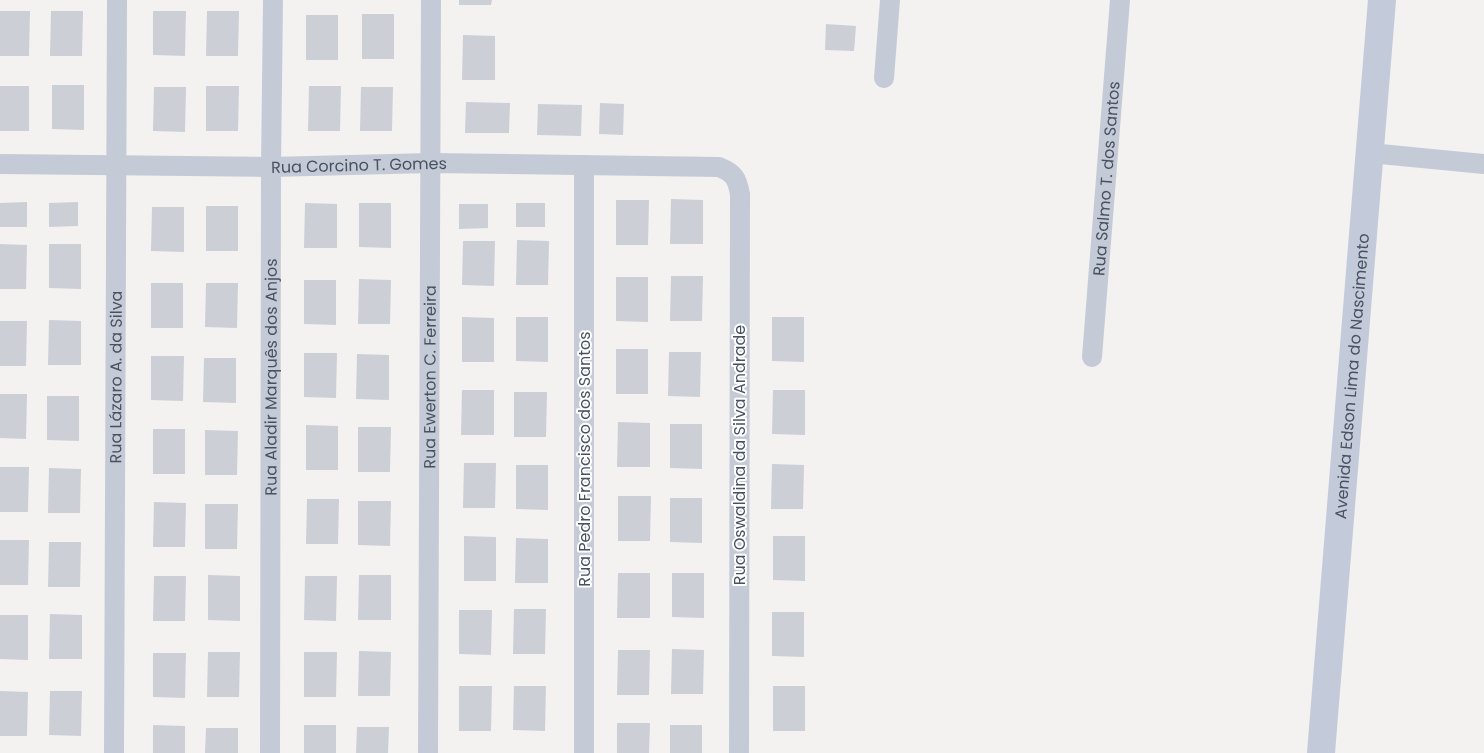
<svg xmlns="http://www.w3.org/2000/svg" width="1484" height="753" font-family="Poppins,sans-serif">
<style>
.building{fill:#cdcfd7}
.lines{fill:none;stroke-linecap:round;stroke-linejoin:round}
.street{stroke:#c4cbd7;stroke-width:20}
.secondary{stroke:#c3cbdb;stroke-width:28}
.labels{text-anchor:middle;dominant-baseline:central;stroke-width:4;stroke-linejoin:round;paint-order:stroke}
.street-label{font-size:16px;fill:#475160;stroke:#fff}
</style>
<rect width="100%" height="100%" fill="#f4f1f1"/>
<!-- building -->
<g class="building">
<polygon points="459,0 492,0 491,5 459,5"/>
<polygon points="0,11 30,11 29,56 0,56"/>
<polygon points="51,11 83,11 82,56 50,56"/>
<polygon points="153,11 186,11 185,56 153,55"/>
<polygon points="207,11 239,11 238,56 206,56"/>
<rect x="362" y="14" width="32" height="45"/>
<rect x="306" y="15" width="32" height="45"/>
<polygon points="826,24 856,26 854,51 825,50"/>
<polygon points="463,35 495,36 495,80 462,80"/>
<polygon points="52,85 84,85 84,130 52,129"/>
<rect x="0" y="86" width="29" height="45"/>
<polygon points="206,86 239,86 238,131 206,131"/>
<polygon points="309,86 341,86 340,131 308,131"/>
<polygon points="154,87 186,87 185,132 153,131"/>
<polygon points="361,87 393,87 392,131 360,131"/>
<polygon points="466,102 510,103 509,133 465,133"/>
<polygon points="600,103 624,104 623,135 599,134"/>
<polygon points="538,104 582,105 581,136 537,135"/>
<polygon points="671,199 703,200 703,244 670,244"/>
<polygon points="616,200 649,200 648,245 616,245"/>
<polygon points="27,202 27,227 0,227 0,203"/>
<polygon points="78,202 78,226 49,227 49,203"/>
<polygon points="305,203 337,204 337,248 304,248"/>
<polygon points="359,203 391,203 391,248 359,247"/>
<rect x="516" y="203" width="29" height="24"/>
<polygon points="459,204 488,204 488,228 459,229"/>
<rect x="206" y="206" width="32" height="45"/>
<polygon points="152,207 184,207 184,252 151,251"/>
<polygon points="517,240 549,241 548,285 516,285"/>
<polygon points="463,241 495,241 494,286 462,285"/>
<polygon points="0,244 27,245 26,289 0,289"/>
<polygon points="49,244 81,244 81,289 49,288"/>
<polygon points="671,276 703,276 702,321 670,321"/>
<polygon points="616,277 648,277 648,322 616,321"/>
<polygon points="359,279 391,280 390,324 358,324"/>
<polygon points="304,280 336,280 336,325 304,324"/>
<rect x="151" y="283" width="32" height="45"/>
<polygon points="206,283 238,283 237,328 205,327"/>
<polygon points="462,317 494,318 494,362 462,362"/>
<polygon points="516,317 548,317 548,362 516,361"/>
<polygon points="772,317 804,317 804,362 772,361"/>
<polygon points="49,320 81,321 81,365 48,365"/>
<polygon points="0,321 27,321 26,366 0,366"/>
<rect x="616" y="349" width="32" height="45"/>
<polygon points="669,352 701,352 700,397 668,396"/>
<polygon points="304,353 337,353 336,398 304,397"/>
<polygon points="357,354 389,355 389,400 356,399"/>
<polygon points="151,356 184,356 183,401 151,400"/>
<polygon points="204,358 236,358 236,403 203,402"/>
<polygon points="462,390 494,390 494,435 461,435"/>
<polygon points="773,390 805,390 805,435 772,434"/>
<polygon points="514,392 547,392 546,437 514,437"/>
<polygon points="0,394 27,394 26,439 0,438"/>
<polygon points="47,396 79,396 79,441 47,440"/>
<polygon points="618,422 650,423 650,467 617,467"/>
<polygon points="670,424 702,424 702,469 670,468"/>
<polygon points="306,425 338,426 338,470 306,470"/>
<polygon points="358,427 391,427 390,472 358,472"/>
<rect x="153" y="429" width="32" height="45"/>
<polygon points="205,430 238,431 237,475 205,475"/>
<polygon points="464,463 496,463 495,508 463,508"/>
<polygon points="772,464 804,465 803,509 771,509"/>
<polygon points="516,465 548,465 548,510 516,509"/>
<polygon points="0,467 29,467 28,512 0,512"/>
<polygon points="49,468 81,469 80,513 48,513"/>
<polygon points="618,496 651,496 650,541 618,541"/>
<polygon points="670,498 702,498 702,543 670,542"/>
<polygon points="307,499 339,499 338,544 306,544"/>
<polygon points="358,501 391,501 390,546 358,545"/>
<polygon points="154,502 186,503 185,547 153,547"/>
<polygon points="205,504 238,504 237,549 205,549"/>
<polygon points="464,536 496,537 496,581 464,581"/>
<polygon points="773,536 805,536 805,581 773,580"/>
<polygon points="516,538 548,539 548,583 515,583"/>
<polygon points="0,540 29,540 28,585 0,585"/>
<polygon points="49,542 81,542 80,587 48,587"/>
<polygon points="618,573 650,573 650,618 617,618"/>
<polygon points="672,573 704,573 704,618 672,617"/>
<polygon points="208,575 240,576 240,621 208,620"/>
<polygon points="359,575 391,575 391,620 358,620"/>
<polygon points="154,576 186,576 185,621 153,621"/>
<polygon points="305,576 337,576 336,621 304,620"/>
<polygon points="514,609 546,609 545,654 513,654"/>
<polygon points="459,610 492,610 491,655 459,654"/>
<polygon points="772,612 804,612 804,657 772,656"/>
<polygon points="50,614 82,615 82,659 49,659"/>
<polygon points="0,615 28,615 28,660 0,659"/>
<polygon points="672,649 704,650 703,694 671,694"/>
<polygon points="618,650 650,650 649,695 617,695"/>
<polygon points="359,651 391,652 390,696 358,696"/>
<polygon points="208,652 240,652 239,697 207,697"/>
<polygon points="304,652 337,652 336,697 304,697"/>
<polygon points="153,653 186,653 185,698 153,697"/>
<polygon points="459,686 492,686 491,731 459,731"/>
<polygon points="514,686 546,686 545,731 513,730"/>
<rect x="773" y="686" width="32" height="45"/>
<polygon points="0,691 28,692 27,736 0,736"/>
<polygon points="50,691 82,691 81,736 49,735"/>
<polygon points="617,723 650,723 649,753 617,753"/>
<polygon points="153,725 185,726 185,753 153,753"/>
<rect x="304" y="725" width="32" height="28"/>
<rect x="670" y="725" width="32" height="28"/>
<polygon points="357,727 389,727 388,753 356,753"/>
<polygon points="206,728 238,728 238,753 205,753"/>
</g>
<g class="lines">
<!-- street -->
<g class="street">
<polyline points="884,78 890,0"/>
<polyline points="1370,153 1484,164"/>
<path id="s1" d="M0,164L271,167L430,163L719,167C734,173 737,178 740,194L739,753"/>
<polyline points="584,165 584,753"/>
<path id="s2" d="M1092,357L1120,0"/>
<path id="s3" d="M114,753L117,0"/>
<path id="s4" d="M270,753L271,167L273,0"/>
<path id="s5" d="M428,753L431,0"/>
</g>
<!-- secondary -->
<path class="secondary" id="s6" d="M1321,753L1382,0"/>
</g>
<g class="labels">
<!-- street labels -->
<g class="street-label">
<text stroke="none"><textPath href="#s1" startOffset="359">Rua Corcino T. Gomes</textPath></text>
<text stroke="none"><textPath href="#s2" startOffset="179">Rua Salmo T. dos Santos</textPath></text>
<text stroke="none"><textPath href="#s4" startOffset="376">Rua Aladir Marquês dos Anjos</textPath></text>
<text stroke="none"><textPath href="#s5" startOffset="376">Rua Ewerton C. Ferreira</textPath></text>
<text stroke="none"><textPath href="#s3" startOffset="376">Rua Lázaro A. da Silva</textPath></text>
<text stroke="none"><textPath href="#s6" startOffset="378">Avenida Edson Lima do Nascimento</textPath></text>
<text transform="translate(739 455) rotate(-90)">Rua Oswaldina da Silva Andrade</text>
<text transform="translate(584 459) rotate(-90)">Rua Pedro Francisco dos Santos</text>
</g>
</g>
</svg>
